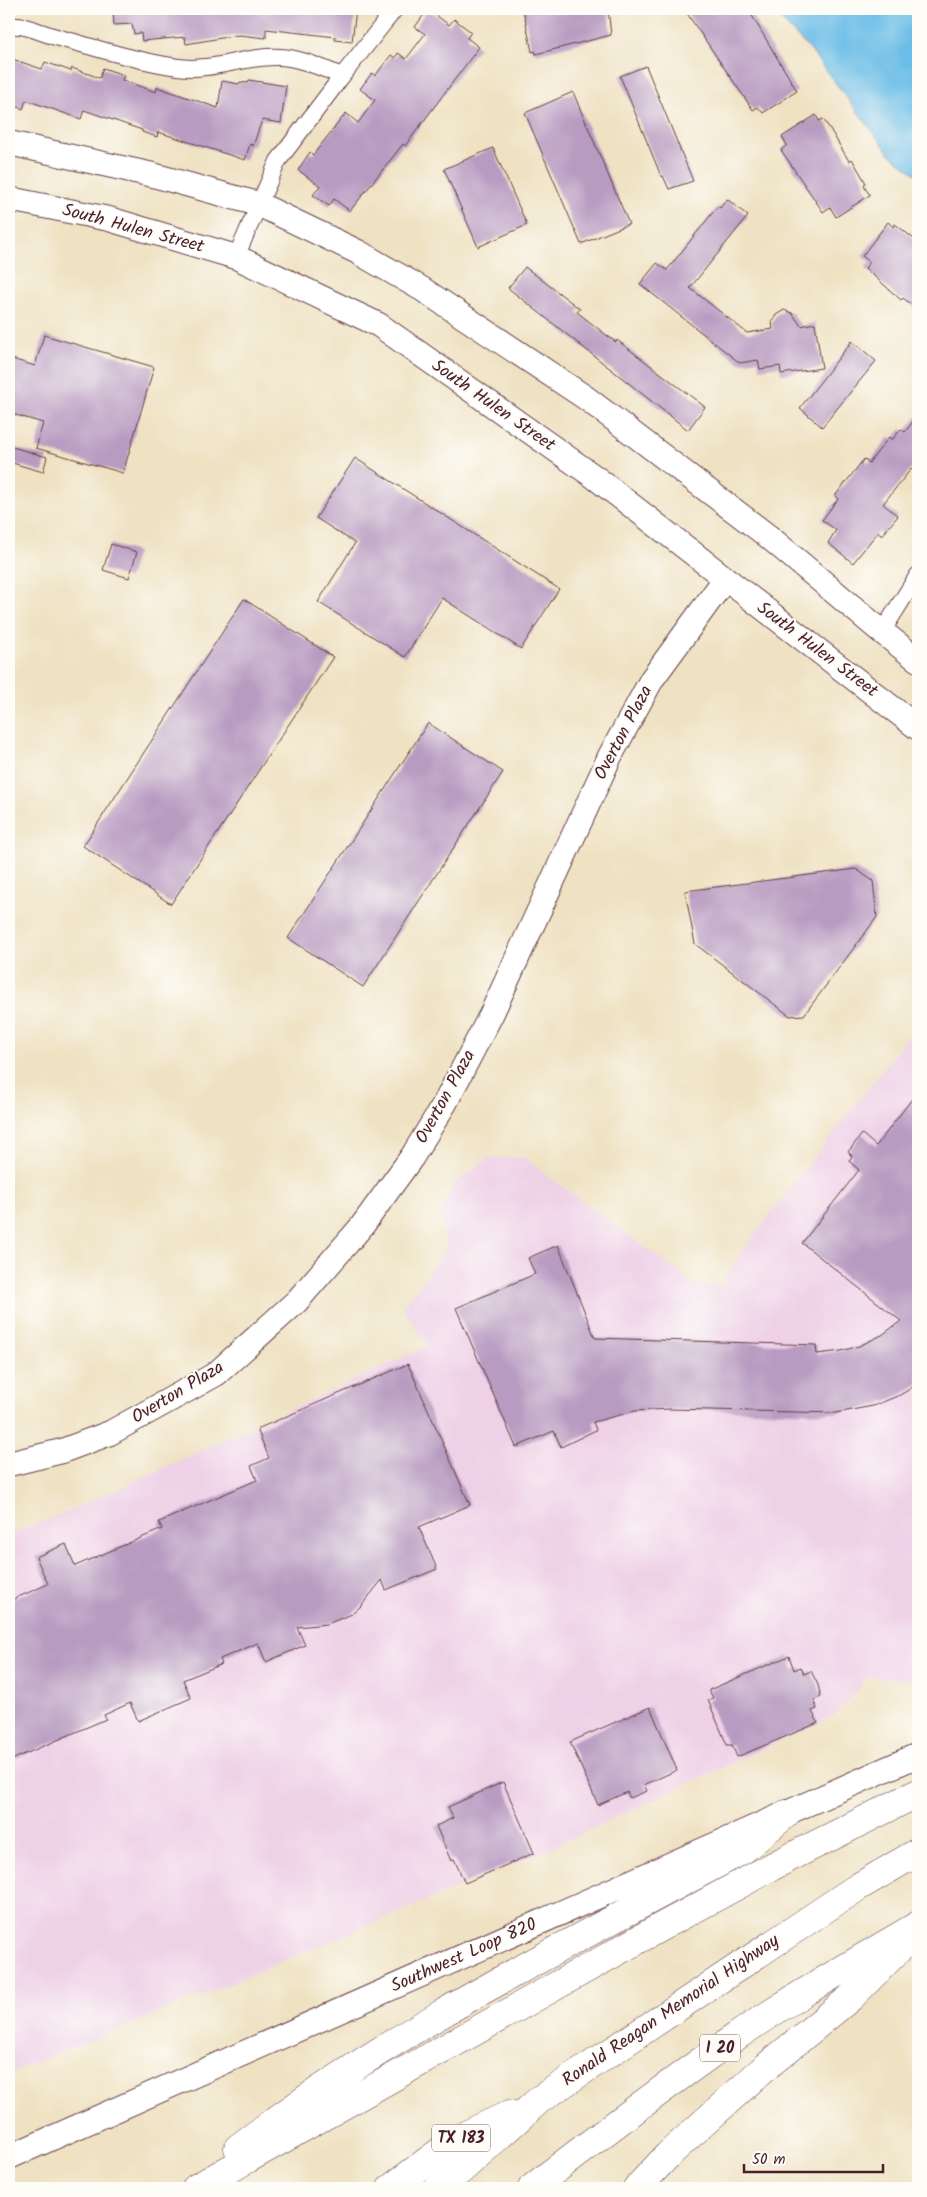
<svg xmlns="http://www.w3.org/2000/svg" width="927" height="2197" font-family="Kalam,sans-serif">
<style>
.built{fill:#eed0e7}
.water{fill:#6cbde7;stroke:#5b6e89}
.building{fill:#b89bc1}
.lines{fill:none;stroke-linecap:round;stroke-linejoin:round}
.street-casing{stroke:#633c42;stroke-width:18}
.secondary-casing{stroke:#633c42;stroke-width:26}
.highway-casing{stroke:#633c42;stroke-width:29}
.street{stroke:#fff;stroke-width:16}
.secondary{stroke:#fff;stroke-width:24}
.highway{stroke:#fff;stroke-width:28}
.labels{text-anchor:middle;dominant-baseline:central;stroke-width:4;stroke-linejoin:round;paint-order:stroke}
.shield{fill:#fdfcf7;stroke:#806168;stroke-width:1}
.shield-label{font-size:16px;font-weight:bold;fill:#4a1f2b}
.street-label{font-size:18px;fill:#4a1f2b;stroke:#fdfcf7}
</style>
<rect width="100%" height="100%" fill="#fdfcf7"/>
<filter id="ink" filterUnits="userSpaceOnUse"><feTurbulence type="fractalNoise" baseFrequency=".02" numOctaves="2"/><feDisplacementMap in="SourceGraphic" scale="10" xChannelSelector="R" yChannelSelector="G"/><feConvolveMatrix kernelMatrix="1 2 1 2 8 2 1 2 1" color-interpolation-filters="sRGB"/></filter>
<filter id="wash" filterUnits="userSpaceOnUse"><feTurbulence type="fractalNoise" baseFrequency=".0096" numOctaves="4" result="noise"/><feDisplacementMap in="SourceGraphic" scale="20" xChannelSelector="R" yChannelSelector="G"/><feGaussianBlur stdDeviation="1.12" result="paint"/><feColorMatrix in="noise" values="0 0 0 0 0 0 0 0 0 0 0 0 0 0 0 0 0 1.4 0 .05"/><feComposite in="paint" operator="in"/></filter>
<g filter="url(#wash)">
<rect width="100%" height="100%" fill="#efe2c3"/>
<!-- built -->
<polygon class="built" points="918,1024 918,1680 868,1677 835,1715 546,1850 203,1995 9,2073 9,1535 86,1504 428,1346 403,1307 447,1247 440,1214 454,1184 488,1158 523,1157 697,1286 722,1284 738,1256"/>
<!-- water -->
<polygon class="water" points="771,9 918,9 918,176 890,154 811,51"/>
<g id="blocks">
<!-- building -->
<g class="building">
<polygon points="113,9 356,9 352,42 335,40 336,37 266,29 266,38 239,35 186,44 185,37 142,41 141,33 134,34 132,24 114,25"/>
<polygon points="428,9 449,25 454,19 471,32 467,38 479,47 405,146 403,144 350,211 334,199 329,206 313,195 320,186 298,170 310,152 313,155 346,113 358,123 375,100 360,89 372,73 375,76 391,55 395,58 398,53 406,59 425,34 415,27"/>
<polygon points="523,9 608,9 611,35 536,54 535,51 532,52"/>
<polygon points="684,9 748,9 797,91 763,113 758,107 753,110"/>
<polygon points="9,58 42,69 45,62 71,71 72,68 100,78 103,68 124,75 122,80 156,92 157,87 218,108 222,81 239,84 240,82 248,83 249,80 286,86 281,123 262,120 253,146 250,144 245,160 158,132 157,137 142,132 142,130 84,110 81,119 26,100 23,109 9,104"/>
<polygon points="646,66 693,181 669,189 663,176 661,176 620,76"/>
<polygon points="573,92 629,224 581,244 525,113"/>
<polygon points="816,115 819,121 823,119 830,129 849,161 852,159 866,183 864,184 865,188 870,195 836,217 830,207 823,212 781,150 787,145 782,137"/>
<polygon points="493,148 527,225 478,247 444,169"/>
<polygon points="727,199 748,216 690,288 747,333 773,329 772,322 776,315 784,310 792,313 801,326 815,323 822,368 781,374 780,366 760,369 758,360 740,363 640,284 657,263 667,270 718,206 720,208"/>
<polygon points="888,222 893,227 895,224 918,242 918,310 903,298 901,300 865,268 870,262 862,256"/>
<polygon points="525,267 580,309 577,312 605,334 616,342 617,340 705,407 688,430 508,288"/>
<polygon points="44,335 154,367 123,473 36,448 43,423 9,413 9,358 35,366"/>
<polygon points="852,341 876,361 822,427 800,408"/>
<polygon points="918,415 918,475 911,469 883,504 898,516 882,535 878,532 853,563 828,543 836,530 822,520 838,499 835,496 864,459 869,463 889,437 892,440 901,429 905,432"/>
<polygon points="9,446 47,457 43,472 9,462"/>
<polygon points="355,458 559,589 521,649 442,598 405,657 318,602 355,543 316,518"/>
<polygon points="111,544 137,552 129,578 103,570"/>
<polygon points="244,599 333,657 171,904 83,846"/>
<polygon points="428,723 503,772 363,987 288,938"/>
<polygon points="856,869 873,881 877,917 804,1015 790,1016 695,944 685,891"/>
<polygon points="918,1091 918,1384 900,1395 873,1406 836,1413 669,1409 635,1411 593,1422 596,1430 561,1447 554,1431 516,1447 456,1308 535,1274 528,1258 558,1245 595,1338 816,1345 817,1354 841,1351 859,1346 882,1335 901,1321 802,1243 859,1170 849,1161 852,1156 848,1152 862,1134 876,1146"/>
<polygon points="408,1364 470,1505 419,1527 437,1569 386,1590 382,1580 361,1606 352,1614 327,1624 297,1627 305,1645 266,1662 258,1643 220,1659 222,1664 183,1680 191,1698 138,1721 130,1703 104,1715 106,1719 9,1761 9,1601 48,1584 36,1557 66,1544 75,1566 162,1529 159,1522 257,1480 251,1466 269,1458 257,1429"/>
<polygon points="789,1656 794,1670 801,1667 804,1674 811,1671 818,1685 821,1697 814,1700 817,1709 812,1711 818,1723 737,1757 732,1745 727,1745 708,1700 713,1698 709,1690"/>
<polygon points="650,1707 677,1770 644,1785 647,1791 630,1798 627,1792 598,1805 570,1742"/>
<polygon points="503,1782 534,1853 465,1883 454,1859 451,1861 436,1826 453,1818 448,1807"/>
</g>
</g>
</g>
<g filter="url(#ink)">
<use href="#blocks" fill-opacity="0" stroke="#633c42" stroke-width="1"/>
<g class="lines">
<defs>
<g id="street">
<path d="M9,26C25,24 41,33 56,37C96,48 137,61 178,67C213,72 246,55 280,57C301,58 322,68 342,76"/>
<polyline points="236,257 278,161 342,76 395,9"/>
<polyline points="882,632 918,575"/>
</g>
<g id="secondary">
<polyline points="9,143 153,175 258,204 358,252 422,289 586,398 769,537 882,632 918,660"/>
<polyline points="9,199 109,219 236,257 379,325 596,478 918,728"/>
<polyline points="9,1464 62,1451 110,1433 216,1374 297,1301 362,1226 412,1157 445,1103 491,1015 610,756 652,679 725,579"/>
<polyline points="9,2157 918,1755"/>
</g>
<g id="highway">
<path d="M238,2148C394,2029 571,1943 743,1850L786,1814"/>
<polyline points="196,2188 659,1928 775,1865 918,1793"/>
<polyline points="391,2188 457,2139 510,2114"/>
<polyline points="437,2188 461,2170 539,2100 858,1887 918,1852"/>
<path d="M532,2188C598,2137 665,2086 734,2038C793,1997 856,1962 918,1925"/>
<polyline points="637,2188 668,2155 761,2071 850,1998 901,1947"/>
</g>
</defs>
<!-- street casing -->
<use href="#street" class="street-casing"/>
<!-- secondary casing -->
<use href="#secondary" class="secondary-casing"/>
<!-- highway casing -->
<use href="#highway" class="highway-casing"/>
<!-- street -->
<use href="#street" class="street"/>
<!-- secondary -->
<use href="#secondary" class="secondary"/>
<!-- highway -->
<use href="#highway" class="highway"/>
</g>
</g>
<g class="labels">
<!-- shield labels -->
<g class="shield">
<rect x="700" y="2034.5" width="40" height="27" rx="4"/>
<rect x="432" y="2124.5" width="58" height="27" rx="4"/>
</g>
<g class="shield-label">
<text x="720" y="2048">I 20</text>
<text x="461" y="2138">TX 183</text>
</g>
<!-- street labels -->
<g class="street-label">
<text transform="translate(133 229) rotate(15)">South Hulen Street</text>
<text transform="translate(493 406) rotate(35)">South Hulen Street</text>
<text transform="translate(817 650) rotate(37)">South Hulen Street</text>
<text transform="translate(624 733) rotate(-62)">Overton Plaza</text>
<text transform="translate(446 1097) rotate(-61)">Overton Plaza</text>
<text transform="translate(178 1393) rotate(-31)">Overton Plaza</text>
<text transform="translate(464 1956) rotate(-24)">Southwest Loop 820</text>
<text transform="translate(671 2011) rotate(-34)">Ronald Reagan Memorial Highway</text>
</g>
</g>
<!-- margin -->
<rect width="927" height="2197" fill="none" stroke="#fdfcf7" stroke-width="30"/>
<!-- scale -->
<path d="M744 2164v8h139v-8" fill="none" stroke="#4a1f2b" stroke-width="2.5"/>
<text x="752" y="2164" font-size="15" fill="#4a1f2b" stroke="#fdfcf7" stroke-width="4" paint-order="stroke">50 m</text>
</svg>
